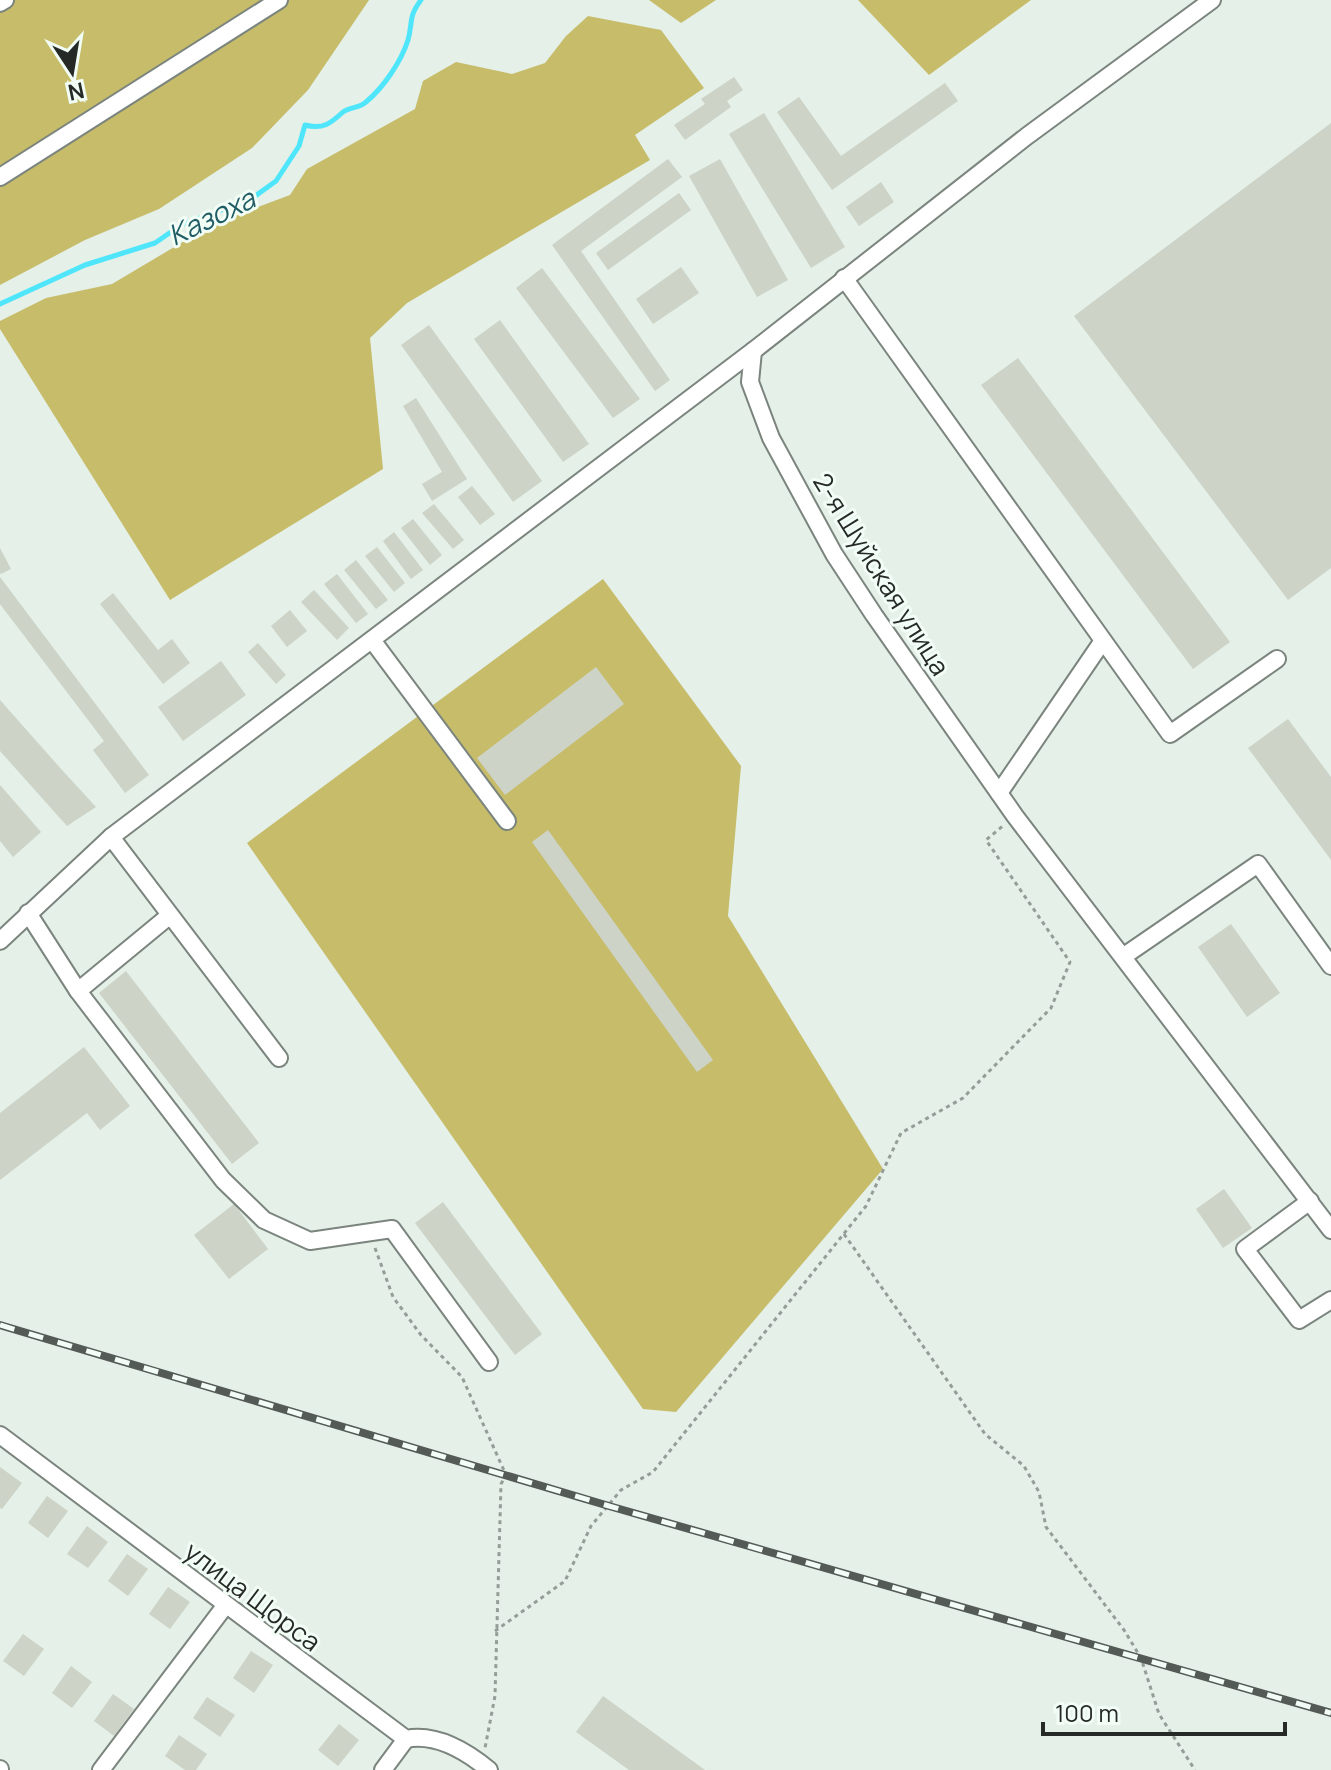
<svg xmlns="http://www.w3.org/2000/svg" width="1331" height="1770" font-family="Manrope,sans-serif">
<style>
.green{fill:#c7bc69}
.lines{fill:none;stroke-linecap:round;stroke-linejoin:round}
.stream{stroke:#4fe6fc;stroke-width:5}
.building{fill:#cdd3c7}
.minor-casing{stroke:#7b857e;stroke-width:20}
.path{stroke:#949d97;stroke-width:3;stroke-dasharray:4 4;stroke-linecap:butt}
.minor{stroke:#fff;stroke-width:16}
.rail-casing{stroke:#545a56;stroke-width:8}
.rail{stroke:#f1fdf5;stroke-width:5;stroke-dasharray:15;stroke-linecap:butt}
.labels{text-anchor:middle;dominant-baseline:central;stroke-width:6;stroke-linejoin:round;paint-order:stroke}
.street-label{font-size:26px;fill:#262a27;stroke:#f1fdf5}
.water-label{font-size:28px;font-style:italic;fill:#1f5c65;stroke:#f1fdf5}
</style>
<rect width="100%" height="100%" fill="#e4f0e8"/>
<!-- green -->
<g class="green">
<polygon points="0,0 369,0 308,90 252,148 159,209 85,240 0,285"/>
<polygon points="649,0 716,0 681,23"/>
<polygon points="858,0 1031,0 929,75"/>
<polygon points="588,16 661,30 704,88 635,135 650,160 407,303 370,338 383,469 170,600 0,329 0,321 46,298 112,284 213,224 290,195 307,169 415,109 423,81 456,62 512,74 545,63 566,36"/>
<polygon points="603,579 741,766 728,916 883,1169 676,1412 643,1409 247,843"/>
</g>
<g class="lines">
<!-- stream -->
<path class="stream" d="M0,304L85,265L155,243L181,225L251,199L276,181L299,146L305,125C323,130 331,123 343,112C350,107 360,108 366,102C383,88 401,62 408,40C413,22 408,17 421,0"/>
</g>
<!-- building -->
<g class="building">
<polygon points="734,77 743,90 727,101 731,107 685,140 674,125 705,104 701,99"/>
<polygon points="945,83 958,101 832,190 777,112 799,97 841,156"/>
<polygon points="764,113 845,247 811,268 729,134"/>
<polygon points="1331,123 1331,568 1288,600 1074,316"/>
<polygon points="668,159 682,177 581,251 670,380 655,391 552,245"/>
<polygon points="720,159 788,280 757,297 689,176"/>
<polygon points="881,182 894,202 859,226 846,207"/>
<polygon points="679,193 691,210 608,270 596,253"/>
<polygon points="681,267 699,293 653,324 636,299"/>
<polygon points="542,268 640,399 613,418 516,288"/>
<polygon points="500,320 589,444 563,462 474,339"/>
<polygon points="429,325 542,481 513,502 401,345"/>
<polygon points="1018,358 1230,642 1193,669 981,385"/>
<polygon points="416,398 467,479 432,501 422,484 442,472 403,406"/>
<polygon points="472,486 495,514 480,525 458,497"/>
<polygon points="434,504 464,540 453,549 422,513"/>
<polygon points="413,519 442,555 430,565 401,528"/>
<polygon points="394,532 423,570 411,579 383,541"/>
<polygon points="377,547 405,583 394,592 365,556"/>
<polygon points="0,548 11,569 1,574 0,573"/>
<polygon points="356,560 388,600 376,609 344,570"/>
<polygon points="337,574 368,614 356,623 324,584"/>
<polygon points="0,577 149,775 125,793 93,750 104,741 0,604"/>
<polygon points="314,590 349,628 337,640 301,602"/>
<polygon points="113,593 158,650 172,639 190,663 163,684 100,604"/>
<polygon points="290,610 307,631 287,647 271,626"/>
<polygon points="258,643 286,675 276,684 248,652"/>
<polygon points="221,661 246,695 183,741 158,707"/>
<polygon points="596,667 624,704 505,795 477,758"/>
<polygon points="0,700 62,770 96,807 67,826 0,751"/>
<polygon points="1288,719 1331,777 1331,860 1248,748"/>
<polygon points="0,785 41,832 13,857 0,841"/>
<polygon points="548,830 713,1060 697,1072 532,842"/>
<polygon points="1231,924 1280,993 1247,1017 1198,947"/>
<polygon points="126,971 259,1143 232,1164 99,993"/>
<polygon points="84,1047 130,1106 100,1130 87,1113 0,1180 0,1113"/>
<polygon points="1224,1189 1252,1228 1223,1248 1196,1209"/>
<polygon points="443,1202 542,1334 515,1355 415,1223"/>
<polygon points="234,1204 268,1249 229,1279 194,1235"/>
<polygon points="0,1467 22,1483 2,1509 0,1508"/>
<polygon points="47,1496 68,1511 48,1538 28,1523"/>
<polygon points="87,1526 108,1542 88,1568 67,1554"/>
<polygon points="127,1554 148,1569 128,1596 108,1581"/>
<polygon points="168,1587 190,1602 170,1629 149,1614"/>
<polygon points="23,1634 44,1649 24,1676 3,1661"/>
<polygon points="251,1651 273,1665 254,1693 233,1678"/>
<polygon points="71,1666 92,1682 72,1708 52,1693"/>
<polygon points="113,1694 134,1709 114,1736 94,1721"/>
<polygon points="603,1696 705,1770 629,1770 576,1732"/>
<polygon points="207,1697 235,1715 220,1737 193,1718"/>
<polygon points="339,1724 359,1740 338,1766 318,1750"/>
<polygon points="179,1735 207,1754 196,1770 185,1770 165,1756"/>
</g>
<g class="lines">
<defs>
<g id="minor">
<polyline points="0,3 5,0"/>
<polyline points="0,177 279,0"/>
<polyline points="844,278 1170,734 1277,659"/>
<polyline points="753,351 750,382 771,438 834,554 874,615 1015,816 1331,1230"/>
<polyline points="372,640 507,821"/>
<polyline points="999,793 1102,642"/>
<polyline points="111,837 279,1058"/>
<polyline points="28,913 78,991 223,1180 264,1220 310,1241 392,1229 489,1362"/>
<polyline points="0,941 111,837 753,351 1027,136 1212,0"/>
<polyline points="1124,956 1258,864 1331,966"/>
<polyline points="78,991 169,916"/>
<polyline points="1310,1201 1245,1249 1299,1320 1331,1300"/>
<path d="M0,1435L406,1739C436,1733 466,1751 489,1770"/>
<polyline points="0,1769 0,1770"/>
<polyline points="101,1770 225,1606"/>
<polyline points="383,1770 406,1739"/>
</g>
</defs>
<!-- minor casing -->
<use href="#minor" class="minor-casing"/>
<!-- path -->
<g class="path">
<polyline points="844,1234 985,1434 1024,1466 1039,1492 1046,1527 1124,1630 1141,1658 1159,1714 1195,1770"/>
<polyline points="375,1248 393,1297 421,1335 462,1377 506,1475 501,1484 495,1696 485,1748"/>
<polyline points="495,1631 565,1581 591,1526 621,1490 653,1472 866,1206 901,1133 963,1098 1051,1008 1070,962 986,840 1004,825"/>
</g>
<!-- minor -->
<use href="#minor" class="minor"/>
<defs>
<polyline id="rail" points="0,1325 609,1506 1331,1713"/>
</defs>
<!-- rail casing -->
<use href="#rail" class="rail-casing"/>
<!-- rail -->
<use href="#rail" class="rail"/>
</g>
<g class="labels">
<!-- street labels -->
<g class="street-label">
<text transform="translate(882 574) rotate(58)">2-я Шуйская улица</text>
<text transform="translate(253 1596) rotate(37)">улица Щорса</text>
</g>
<!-- water labels -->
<g class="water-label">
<text transform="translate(211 216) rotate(-26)">Казоха</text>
</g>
</g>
<!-- north arrow -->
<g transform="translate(72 72) rotate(168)" stroke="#f1fdf5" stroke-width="6" paint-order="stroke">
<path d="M0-6L14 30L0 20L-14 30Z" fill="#262a27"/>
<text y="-12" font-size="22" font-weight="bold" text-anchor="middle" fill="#262a27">N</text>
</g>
<!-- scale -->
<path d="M1043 1722v12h242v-12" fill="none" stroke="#262a27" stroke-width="4"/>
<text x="1055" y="1722" font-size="24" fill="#262a27" stroke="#f1fdf5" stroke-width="6" paint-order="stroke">100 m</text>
</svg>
